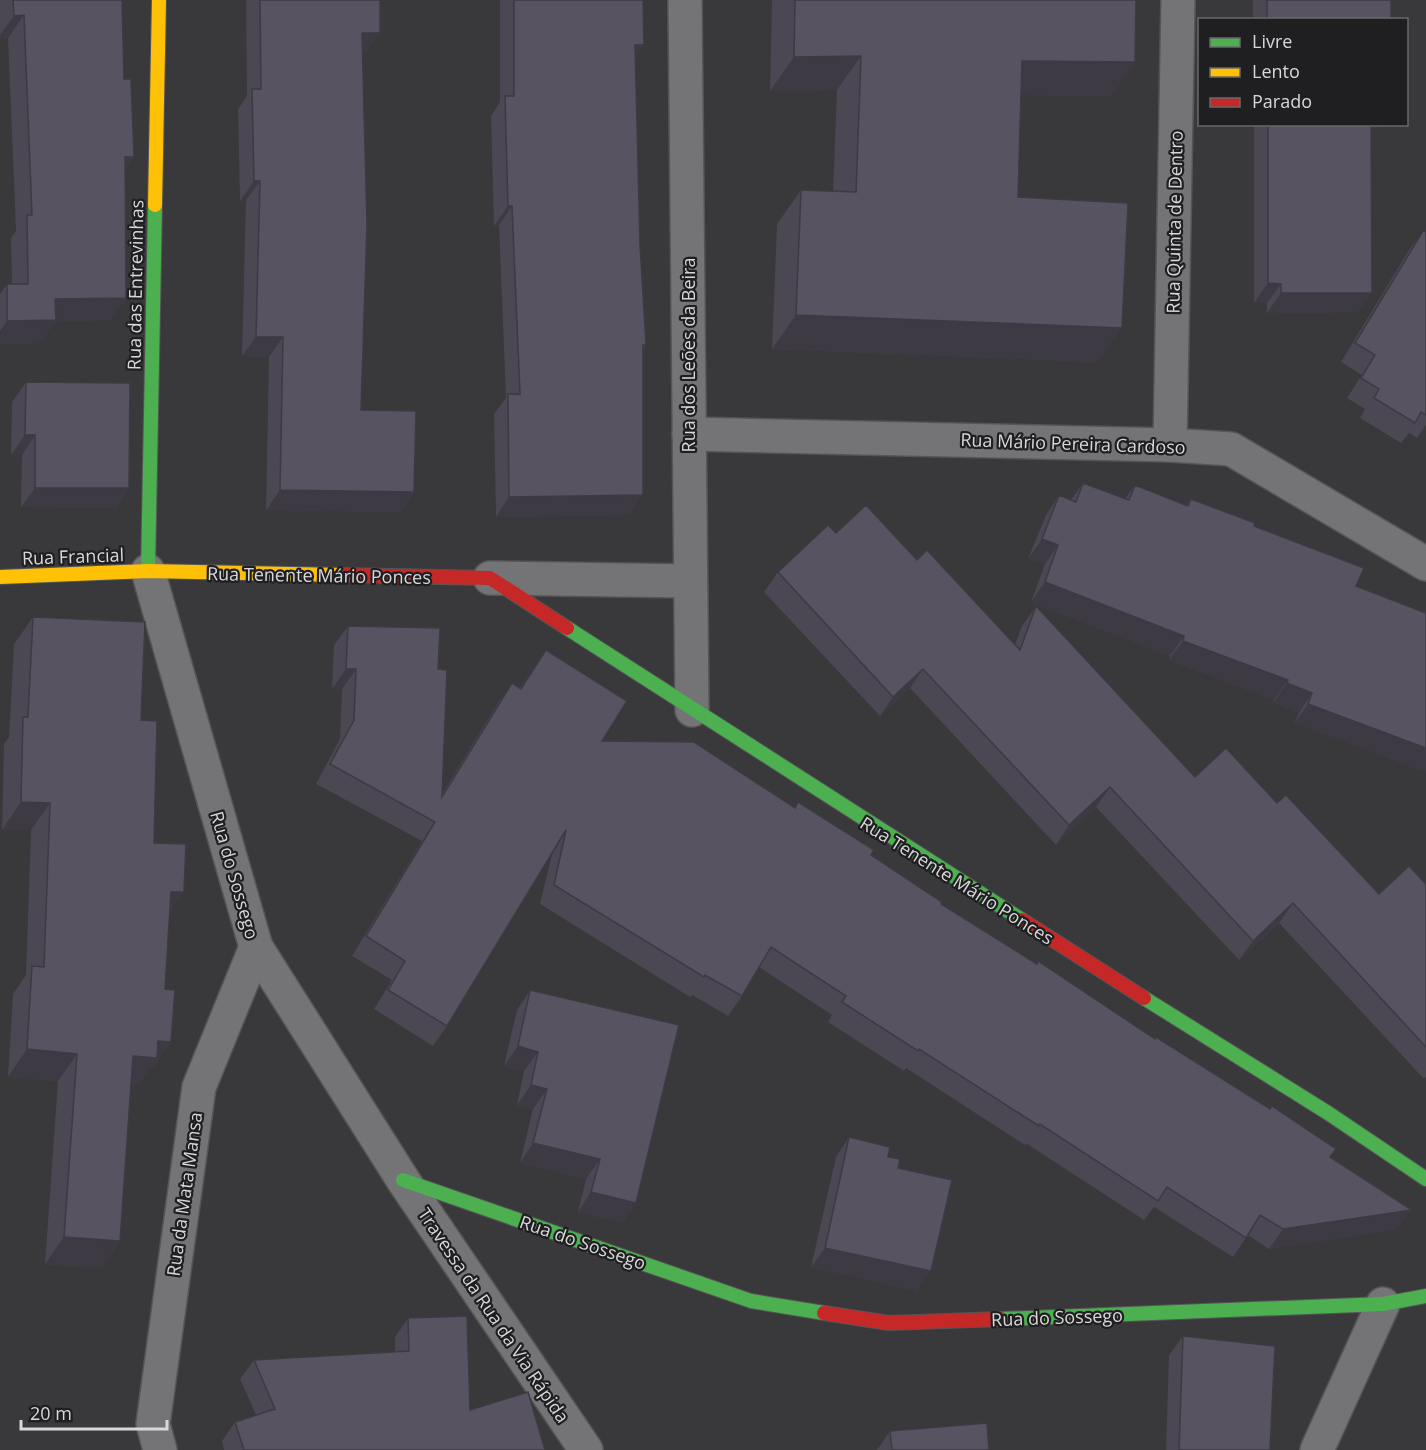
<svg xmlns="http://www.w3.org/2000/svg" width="1426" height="1450" font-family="'Open Sans',sans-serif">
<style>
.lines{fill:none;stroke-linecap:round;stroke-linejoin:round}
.street-casing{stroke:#555456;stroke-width:36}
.fast-casing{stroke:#555456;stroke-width:16}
.slow-casing{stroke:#555456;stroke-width:16}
.jam-casing{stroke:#555456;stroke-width:16}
.street{stroke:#747476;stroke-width:33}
.fast{stroke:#4caf50;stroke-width:14}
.slow{stroke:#ffc107;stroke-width:14}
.jam{stroke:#c62828;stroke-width:14}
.wall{fill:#4b4753}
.shaded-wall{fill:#3d3a44}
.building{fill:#575361;stroke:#3d3a44;stroke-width:1.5}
.labels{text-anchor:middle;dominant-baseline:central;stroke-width:4.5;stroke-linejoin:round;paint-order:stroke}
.street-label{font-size:18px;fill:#d8d7da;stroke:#1f1e20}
</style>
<rect width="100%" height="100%" fill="#39383a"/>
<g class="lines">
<defs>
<g id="street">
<polyline points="685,0 692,710"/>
<polyline points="689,434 1170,445 1231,449 1426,564"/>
<polyline points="1170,445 1178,0"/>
<polyline points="148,571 256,947 403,1180 586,1450"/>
<polyline points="490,578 690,581"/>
<polyline points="160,1450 153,1424 199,1087 256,947"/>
<polyline points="1317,1450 1383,1304"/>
</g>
<g id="fast">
<polyline points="148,571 155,205"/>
<polyline points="567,628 1022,920"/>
<polyline points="1144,998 1328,1113 1426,1179"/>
<polyline points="403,1180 751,1301 824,1313"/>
<polyline points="1001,1319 1383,1304 1426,1296"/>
</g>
<g id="slow">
<polyline points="155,205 159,0"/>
<polyline points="0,577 148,571 341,575"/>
</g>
<g id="jam">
<polyline points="341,575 490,578 567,628"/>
<polyline points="1022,920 1144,998"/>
<polyline points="824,1313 889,1323 1001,1319"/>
</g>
</defs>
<!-- street casing -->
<use href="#street" class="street-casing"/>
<!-- fast casing -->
<use href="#fast" class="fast-casing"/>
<!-- slow casing -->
<use href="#slow" class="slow-casing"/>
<!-- jam casing -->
<use href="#jam" class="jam-casing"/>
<!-- street -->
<use href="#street" class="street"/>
<!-- fast -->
<use href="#fast" class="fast"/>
<!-- slow -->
<use href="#slow" class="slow"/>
<!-- jam -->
<use href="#jam" class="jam"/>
</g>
<!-- wall -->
<g class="wall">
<polygon points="0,0 122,0 124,79 134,157 125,170 126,298 110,320 55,321 40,343 0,344 0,294 7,284 12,284 11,238 16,231 8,38 0,39"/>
<polygon points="246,0 380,0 366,52 362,53 361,410 414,492 400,512 266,510 269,357 242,356 246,200 240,201 238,109 247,96"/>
<polygon points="500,0 643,0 644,45 635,57 640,244 646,345 643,350 630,515 496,517 494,414 506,398 499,225 494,226 491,116 500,102"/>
<polygon points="772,0 1136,0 1112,96 1021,95 1018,197 1098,362 772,349 777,224 801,190 833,192 837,90 770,91"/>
<rect x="1253" y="0" width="138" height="20"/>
<polygon points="1254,124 1381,124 1378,129 1371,129 1358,312 1267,313 1267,303 1254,303"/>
<polygon points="1423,231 1426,232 1426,425 1417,438 1409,433 1401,443 1360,418 1365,409 1347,398 1362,375 1341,362 1409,250"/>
<polygon points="26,382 129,488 116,508 21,507 22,455 11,455 12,402"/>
<polygon points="1083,483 1125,499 1135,485 1186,506 1191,499 1254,526 1356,586 1426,613 1294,723 1299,713 1273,703 1274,700 1169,660 1170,656 1031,602 1045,564 1028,559 1046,515 1059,495 1071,500"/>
<polygon points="836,533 917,560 1015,645 1022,626 1036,606 1195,777 1277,803 1379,894 1426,884 1426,1077 1424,1079 1279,923 1239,960 1096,807 1056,845 910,688 880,716 764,592 778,572"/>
<polygon points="33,617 141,720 154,843 169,914 165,989 171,1042 152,1069 150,1069 138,1085 131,1085 120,1241 101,1268 45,1264 58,1081 8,1077 13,994 26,975 31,830 2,830 4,744 9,737 14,644"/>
<polygon points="348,626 438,669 442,794 498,703 512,683 520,688 546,650 602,741 794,807 871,855 941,904 1330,1157 1398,1229 1269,1249 1248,1235 1233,1257 1154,1207 1144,1220 1027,1144 1025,1145 906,1068 904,1071 828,1022 832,1015 759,967 742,996 728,1016 692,995 690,997 540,904 552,854 447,1026 433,1046 374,1009 392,980 352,956 422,841 316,784 340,739 342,689 332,689 334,645"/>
<polygon points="530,990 679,1025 623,1223 578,1212 586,1179 520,1163 533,1109 517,1105 524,1071 504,1066 517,1010"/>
<polygon points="849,1137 888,1157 898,1168 917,1291 811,1267 836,1157"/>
<polygon points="408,1318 470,1410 545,1450 224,1450 222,1441 235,1422 256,1415 240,1379 254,1360 395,1352 395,1337"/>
<polygon points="1183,1336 1270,1450 1166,1450 1169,1355"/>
<polygon points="890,1431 989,1450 877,1450"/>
</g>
<!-- shaded-wall -->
<g class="shaded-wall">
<polygon points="24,15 8,38 0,39 0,35 14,16"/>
<polygon points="362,33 380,33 366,52 348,53"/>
<polygon points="635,45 644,45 630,65"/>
<polygon points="861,56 837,90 770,91 794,57"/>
<polygon points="1022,61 1135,62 1112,96 998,95"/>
<polygon points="1360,124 1381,124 1378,129 1357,129"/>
<polygon points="125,157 134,157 118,180"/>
<polygon points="254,181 260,181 246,200 240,201"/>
<polygon points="508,206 512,206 499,225 494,226"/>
<polygon points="1268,283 1281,284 1267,303 1254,303"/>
<polygon points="1281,293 1372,293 1358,312 1267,313"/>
<polygon points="126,298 110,320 55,321 40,343 0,344 0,331 7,321 55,299"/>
<polygon points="796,315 1122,328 1098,362 772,349"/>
<polygon points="256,337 283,337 269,357 242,356"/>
<polygon points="25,435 35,435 22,455 11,455"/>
<polygon points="35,488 129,488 116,508 21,507"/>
<polygon points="280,490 414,492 400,512 266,510"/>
<polygon points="643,495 630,515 496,517 509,497"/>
<polygon points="1042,539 1058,545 1045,564 1028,559"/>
<polygon points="1045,582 1184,636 1170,656 1031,602"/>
<polygon points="1183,641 1288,680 1274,700 1169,660"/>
<polygon points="346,669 356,669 342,689 332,689"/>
<polygon points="923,669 910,688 880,716 893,697"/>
<polygon points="1287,683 1312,693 1299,713 1273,703"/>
<polygon points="1308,704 1426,748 1426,773 1294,723"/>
<polygon points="1110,787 1096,807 1056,845 1069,825"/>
<polygon points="21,802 50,803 31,830 2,830"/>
<polygon points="171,892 184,892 165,919"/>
<polygon points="1293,903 1279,923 1239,960 1253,941"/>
<polygon points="158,1041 171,1042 152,1069 150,1069 138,1085 114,1084 133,1056"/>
<polygon points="518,1046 538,1052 524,1071 504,1066"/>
<polygon points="27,1049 77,1054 58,1081 8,1077"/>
<polygon points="531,1085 547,1089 533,1109 517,1105"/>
<polygon points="533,1143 600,1159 586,1179 520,1163"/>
<polygon points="591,1192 636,1203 623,1223 578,1212"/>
<polygon points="1412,1210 1398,1229 1269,1249 1283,1229"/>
<polygon points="64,1237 120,1241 101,1268 45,1264"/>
<polygon points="825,1248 931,1271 917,1291 811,1267"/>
</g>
<!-- building -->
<g class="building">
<polygon points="13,0 122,0 124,79 131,79 134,157 125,157 126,298 55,299 56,320 7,321 7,284 28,284 27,215 32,215 24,15 14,16"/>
<polygon points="260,0 380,0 380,33 362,33 367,225 361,410 416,411 414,492 280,490 283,337 256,337 260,181 254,181 252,89 261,89"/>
<polygon points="514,0 643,0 644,45 635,45 640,244 646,345 643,345 643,495 509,497 508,394 520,394 512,206 508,206 505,96 514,96"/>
<polygon points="795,0 1136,0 1135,62 1022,61 1018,197 1128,203 1122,328 796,315 801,190 856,192 861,56 794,57"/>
<rect x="1267" y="0" width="124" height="20"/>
<polygon points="1268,124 1371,124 1372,293 1281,293 1281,284 1268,283"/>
<polygon points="1423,231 1426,232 1426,415 1421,412 1415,423 1374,398 1379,389 1361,378 1375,355 1355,343"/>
<polygon points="26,382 130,383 129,488 35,488 35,435 25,435"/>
<polygon points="1083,483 1129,500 1135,485 1188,506 1191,499 1255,523 1254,526 1364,568 1356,586 1426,613 1426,748 1308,704 1312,693 1287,683 1288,680 1183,641 1184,636 1045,582 1058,545 1042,539 1059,495 1076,502"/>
<polygon points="866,505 917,560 927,550 1020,650 1036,606 1195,777 1226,748 1277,803 1286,795 1379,894 1409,866 1426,884 1426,1047 1293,903 1253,941 1110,787 1069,825 923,669 893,697 778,572 828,525 836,533"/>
<polygon points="33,617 145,622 141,720 157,721 154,843 186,844 184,892 171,892 165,989 175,990 171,1042 158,1041 157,1058 133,1056 120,1241 64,1237 77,1054 27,1049 32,966 44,967 50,803 21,802 23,717 28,717"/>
<polygon points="348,626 440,628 438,669 447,670 442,797 512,683 521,689 546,650 627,701 602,741 694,742 795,808 798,802 874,850 871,855 942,902 941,904 1037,964 1038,961 1155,1039 1156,1037 1270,1109 1272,1106 1336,1149 1330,1157 1412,1210 1283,1229 1260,1215 1246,1238 1167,1187 1158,1201 1040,1124 1039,1126 919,1049 918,1051 842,1002 846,996 771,947 742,996 705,975 704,977 554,885 566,830 447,1026 388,990 405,961 366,936 435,822 330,764 354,720 356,669 346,669"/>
<polygon points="530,990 679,1025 636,1203 591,1192 600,1159 533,1143 547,1089 531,1085 538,1052 518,1046"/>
<polygon points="849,1137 890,1147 888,1157 900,1159 898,1168 952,1180 931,1271 825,1248"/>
<polygon points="467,1316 470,1410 528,1392 545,1450 244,1450 235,1422 275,1409 254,1360 409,1351 408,1318"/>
<polygon points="1183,1336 1275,1346 1270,1450 1179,1450"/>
<polygon points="987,1423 989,1450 892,1450 890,1431"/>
</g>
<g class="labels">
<!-- street labels -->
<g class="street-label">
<text transform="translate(1174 222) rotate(-89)">Rua Quinta de Dentro</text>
<text transform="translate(135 285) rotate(-89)">Rua das Entrevinhas</text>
<text transform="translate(688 355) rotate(-90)">Rua dos Leões da Beira</text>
<text transform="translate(1073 443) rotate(2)">Rua Mário Pereira Cardoso</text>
<text transform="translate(73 556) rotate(-2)">Rua Francial</text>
<text transform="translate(319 575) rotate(1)">Rua Tenente Mário Ponces</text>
<text transform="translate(235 875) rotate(74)">Rua do Sossego</text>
<text transform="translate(957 880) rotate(32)">Rua Tenente Mário Ponces</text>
<text transform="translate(184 1194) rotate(-82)">Rua da Mata Mansa</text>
<text transform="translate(583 1242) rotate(19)">Rua do Sossego</text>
<text transform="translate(494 1315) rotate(56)">Travessa da Rua da Via Rápida</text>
<text transform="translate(1057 1317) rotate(-2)">Rua do Sossego</text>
</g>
</g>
<!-- legend -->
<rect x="1198" y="18" width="210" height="108" fill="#1f1e20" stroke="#69686a" stroke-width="1.5"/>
<rect x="1210" y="38" width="30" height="9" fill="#4caf50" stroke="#69686a" stroke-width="1.5"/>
<text x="1252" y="48" font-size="18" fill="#d8d7da">Livre</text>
<rect x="1210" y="68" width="30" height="9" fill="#ffc107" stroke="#69686a" stroke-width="1.5"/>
<text x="1252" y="78" font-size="18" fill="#d8d7da">Lento</text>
<rect x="1210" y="98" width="30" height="9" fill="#c62828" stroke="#69686a" stroke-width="1.5"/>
<text x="1252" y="108" font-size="18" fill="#d8d7da">Parado</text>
<!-- scale -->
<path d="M21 1420v9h146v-9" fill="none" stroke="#d8d7da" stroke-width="3"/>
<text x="30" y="1420" font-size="18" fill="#d8d7da" stroke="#1f1e20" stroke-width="4.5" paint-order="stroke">20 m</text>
</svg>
